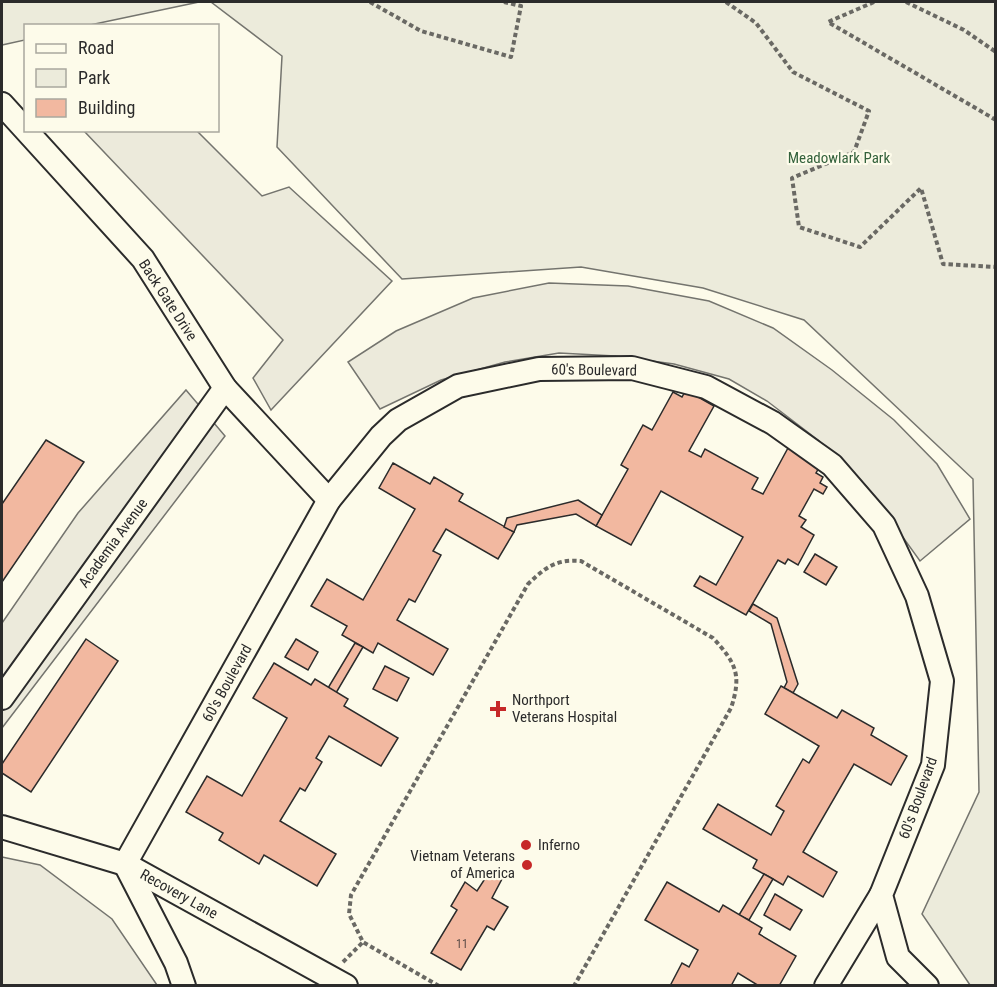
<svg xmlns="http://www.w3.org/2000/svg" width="997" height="987" font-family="'Roboto Condensed',sans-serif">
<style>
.green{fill:#ecebdb;stroke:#74746e;stroke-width:1.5}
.parking{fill:#eceadb;stroke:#74746e;stroke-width:1.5}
.building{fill:#f2b8a0;stroke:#2b2b2b;stroke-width:1.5}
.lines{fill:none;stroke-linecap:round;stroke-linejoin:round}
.minor-casing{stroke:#2b2b2b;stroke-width:26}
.path{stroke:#6a6964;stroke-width:4;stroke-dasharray:4.5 3;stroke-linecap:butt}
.minor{stroke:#fdfbea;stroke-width:22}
.poi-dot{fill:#c62828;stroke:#fdfbea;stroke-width:2}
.labels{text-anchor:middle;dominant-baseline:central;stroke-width:4.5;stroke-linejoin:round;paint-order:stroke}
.number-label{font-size:12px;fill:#5d4e48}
.park-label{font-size:15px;fill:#34623c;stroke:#fdfbea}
.street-label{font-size:15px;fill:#2b2b2b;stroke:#fdfbea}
.poi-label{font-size:15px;fill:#2b2b2b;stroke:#fdfbea;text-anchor:start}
</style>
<rect width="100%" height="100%" fill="#fdfbea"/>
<!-- green -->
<g class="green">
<polygon points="2,2 199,2 90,25 26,26 25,40 2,45"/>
<polygon points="211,2 995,2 995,985 970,985 922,914 979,792 973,479 804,320 703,288 581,267 402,279 277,147 282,56"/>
</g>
<!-- parking -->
<g class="parking">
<polygon points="84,131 197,131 262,196 289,187 392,281 271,410 253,378 283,340"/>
<polygon points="549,283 628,286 709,301 773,328 832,370 894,420 937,464 970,519 920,561 866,486 818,440 767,401 729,379 674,364 615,356 559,353 505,362 441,380 380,409 348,362 396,331 473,298"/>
<polygon points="186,390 225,436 2,728 2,623 78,513"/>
<polygon points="2,857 40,865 112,919 157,985 2,985"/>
</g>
<!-- building -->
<g class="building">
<polygon points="686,390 714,406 689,451 701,457 705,449 758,478 752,489 763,494 788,448 820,466 816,473 823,477 820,483 827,487 823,494 814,489 799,516 806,520 801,527 814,535 798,565 788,559 785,564 778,560 746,615 694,586 700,576 716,585 743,537 661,491 631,545 596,526 628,469 621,465 643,425 652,430 673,392 682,397"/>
<polygon points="46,440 84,462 2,582 2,504"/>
<polygon points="393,463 430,484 434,477 463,494 459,501 514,532 498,559 446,529 433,551 441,555 415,602 409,599 397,620 448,649 433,675 378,643 373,653 363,647 342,635 347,626 311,606 327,579 363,600 415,509 379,488"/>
<polygon points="578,500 602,515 596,526 576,514 517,525 514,532 504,527 507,518"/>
<polygon points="815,554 837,567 826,585 804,572"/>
<polygon points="753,604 777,618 798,684 793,693 784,688 787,682 771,624 749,611"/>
<polygon points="86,639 118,661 31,792 2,773 2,764"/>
<polygon points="296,639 318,652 308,670 285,657"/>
<polygon points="355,643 363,647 336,693 328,688"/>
<polygon points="274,663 311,685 315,679 348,699 344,706 398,738 381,766 329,736 316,758 322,762 305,791 300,788 280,821 336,854 317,886 264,855 259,864 219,840 223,833 186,812 207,776 242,796 287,718 253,698"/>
<polygon points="385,666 409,678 397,701 373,689"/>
<polygon points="781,686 837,718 842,710 874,728 871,735 907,756 891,785 854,764 803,852 837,872 823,897 788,876 783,885 773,879 753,868 757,860 703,829 718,804 771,835 784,811 776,806 803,759 809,763 819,746 765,714"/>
<polygon points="490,871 503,877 492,898 508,907 494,930 487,926 461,970 431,953 457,910 451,906 465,882 477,891"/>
<polygon points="764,874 773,879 749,920 739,915"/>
<polygon points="667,882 719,912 723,905 762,928 759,934 796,956 779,986 759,986 738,973 731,986 670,986 682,963 689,967 698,950 645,920"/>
<polygon points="775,894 802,910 790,930 764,915"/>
</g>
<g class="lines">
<defs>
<g id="minor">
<polyline points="2,104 143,259 225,388 329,500"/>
<polyline points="2,698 225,388"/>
<polyline points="2,827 125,864 346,986"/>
<polyline points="125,864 329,500 381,436 398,420 458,386 539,369 632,368 706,387 773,423 832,465 884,525 917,596 942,681 933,765 881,895 898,957 927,986"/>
<polyline points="125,864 176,963 184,986"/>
<polyline points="826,986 881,895"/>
</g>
</defs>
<!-- minor casing -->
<use href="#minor" class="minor-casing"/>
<!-- path -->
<g class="path">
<polyline points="370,2 421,31 511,57 521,6 504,2"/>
<polyline points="726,2 756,23 793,72 869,111 854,152 792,178 799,227 860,247 921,188 943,264 996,267"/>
<polyline points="874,2 828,22 996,120"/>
<polyline points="906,2 964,30 996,52"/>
<polyline points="343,962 363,942"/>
<path d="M439,986L363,942L349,914L351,895L528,584C546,567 556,559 581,561L713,638C736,663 742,675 731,708L574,986"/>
</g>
<!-- minor -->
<use href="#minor" class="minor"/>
</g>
<!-- markers -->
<g class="poi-dot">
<path d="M495 700h6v6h6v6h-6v6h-6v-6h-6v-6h6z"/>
<circle cx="526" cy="845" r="6"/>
<circle cx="527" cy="865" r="6"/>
</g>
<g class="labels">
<!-- number labels -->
<g class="number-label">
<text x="462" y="944">11</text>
</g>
<!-- park labels -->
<g class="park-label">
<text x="839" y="158">Meadowlark Park</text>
</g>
<!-- street labels -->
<g class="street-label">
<text transform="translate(168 300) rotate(57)">Back Gate Drive</text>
<text transform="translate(594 370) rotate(1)">60's Boulevard</text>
<text transform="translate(113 543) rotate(-54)">Academia Avenue</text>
<text transform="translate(227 683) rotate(-61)">60's Boulevard</text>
<text transform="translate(918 798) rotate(-70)">60's Boulevard</text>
<text transform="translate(179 894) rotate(29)">Recovery Lane</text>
</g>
<!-- poi labels -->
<g class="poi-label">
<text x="512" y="700">Northport<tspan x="512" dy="17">Veterans Hospital</tspan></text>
<text x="538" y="845">Inferno</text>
<text x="515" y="856" text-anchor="end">Vietnam Veterans<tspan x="515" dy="17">of America</tspan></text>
</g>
</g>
<!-- border -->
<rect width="997" height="987" fill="none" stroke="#2b2b2b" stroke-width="6"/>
<!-- legend -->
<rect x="24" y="24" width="195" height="108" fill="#fdfbea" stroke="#a9a89e" stroke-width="1.5"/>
<rect x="36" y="44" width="30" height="9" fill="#fdfbea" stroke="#a9a89e" stroke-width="1.5"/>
<text x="78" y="54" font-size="18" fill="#2b2b2b">Road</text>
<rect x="36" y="69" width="30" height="18" fill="#ecebdb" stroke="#a9a89e" stroke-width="1.5"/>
<text x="78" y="84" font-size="18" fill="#2b2b2b">Park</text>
<rect x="36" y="99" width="30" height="18" fill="#f2b8a0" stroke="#a9a89e" stroke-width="1.5"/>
<text x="78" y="114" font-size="18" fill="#2b2b2b">Building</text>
</svg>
